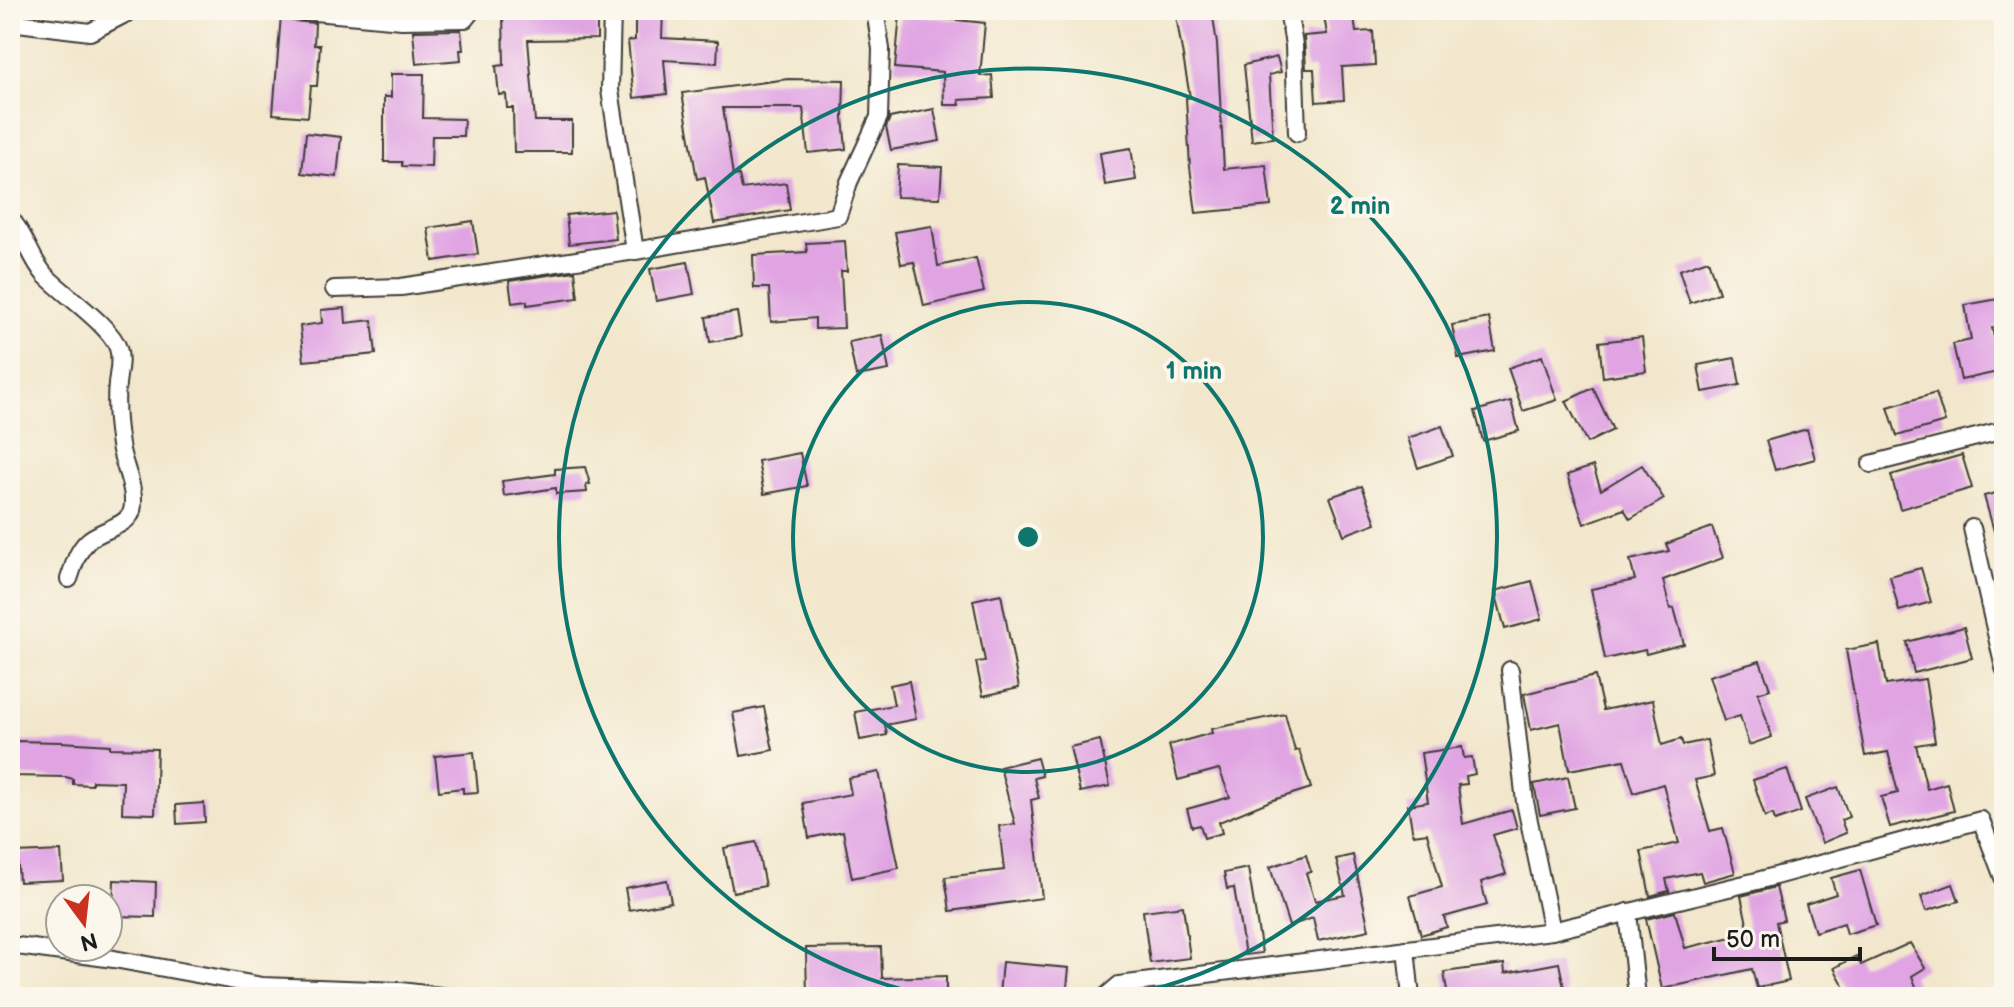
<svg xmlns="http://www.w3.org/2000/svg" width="2014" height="1007" font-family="'Balsamiq Sans',sans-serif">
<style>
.building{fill:#e0a4e3}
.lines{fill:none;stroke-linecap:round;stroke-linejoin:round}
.street-casing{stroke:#3c3a36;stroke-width:20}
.street{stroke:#fff;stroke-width:16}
.ring{fill:none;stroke:#0f766e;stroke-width:4}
.centre{fill:#0f766e;stroke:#fbf7ec;stroke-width:4}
.ring-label{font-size:24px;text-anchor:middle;font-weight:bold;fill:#0f766e;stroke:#fbf7ec;stroke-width:8;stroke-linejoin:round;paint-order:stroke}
</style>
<rect width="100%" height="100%" fill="#fbf7ec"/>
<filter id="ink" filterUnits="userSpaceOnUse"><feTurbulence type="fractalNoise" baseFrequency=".0125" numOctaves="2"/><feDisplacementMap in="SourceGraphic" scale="16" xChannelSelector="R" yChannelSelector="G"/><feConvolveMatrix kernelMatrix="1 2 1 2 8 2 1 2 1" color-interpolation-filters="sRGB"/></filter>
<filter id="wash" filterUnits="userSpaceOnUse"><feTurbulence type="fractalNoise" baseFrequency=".006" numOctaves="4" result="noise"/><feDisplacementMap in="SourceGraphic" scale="32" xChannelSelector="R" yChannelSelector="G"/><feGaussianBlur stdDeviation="1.8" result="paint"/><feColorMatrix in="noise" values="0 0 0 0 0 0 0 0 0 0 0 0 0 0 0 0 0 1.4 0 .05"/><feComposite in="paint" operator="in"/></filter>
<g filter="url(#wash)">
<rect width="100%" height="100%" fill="#f2e7cc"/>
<g id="blocks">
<!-- building -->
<g class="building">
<polygon points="597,10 597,39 528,40 535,121 572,121 572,152 514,152 513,108 507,108 506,94 499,95 496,66 504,65 503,12"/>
<polygon points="635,10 663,10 662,38 718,41 717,63 664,60 667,94 634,98 628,41 635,40"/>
<polygon points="1175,10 1212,10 1217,44 1224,169 1266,165 1271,206 1196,213 1190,167 1186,98 1190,97"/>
<polygon points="1323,10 1353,10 1356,32 1373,31 1375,65 1342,67 1344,100 1316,102 1314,69 1306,69 1304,36 1327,34"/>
<polygon points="900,14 985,23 980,76 992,75 994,98 959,100 960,105 944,105 943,72 895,68"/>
<polygon points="281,15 292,21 315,23 314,45 320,45 317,86 311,86 308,117 273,114"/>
<polygon points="461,30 463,50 460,50 461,60 416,64 413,31"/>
<polygon points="1277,57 1281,72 1269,75 1273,138 1252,141 1244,65"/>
<polygon points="391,74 424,74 423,118 464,119 463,136 432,136 431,167 402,166 402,162 384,162 384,97 391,97"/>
<polygon points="788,79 844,80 843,117 846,149 808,153 803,108 723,108 733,176 739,175 742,189 786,183 790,210 714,223 705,177 697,179 682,93"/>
<polygon points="934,109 940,141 891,150 886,127 890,118"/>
<polygon points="306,133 341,137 337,177 302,173"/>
<polygon points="1131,148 1136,180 1105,185 1100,153"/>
<polygon points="898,165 942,167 940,198 896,197"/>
<polygon points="613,210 616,239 569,244 566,215"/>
<polygon points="473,221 478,254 433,261 428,228"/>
<polygon points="932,226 938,266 976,258 984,292 924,306 914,262 901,264 895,232"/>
<polygon points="845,241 847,271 841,271 844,328 815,329 815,318 771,322 769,288 754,288 753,255 807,252 806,243"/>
<polygon points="1708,260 1719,293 1690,303 1679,270"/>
<polygon points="688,262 694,294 656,301 650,269"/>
<polygon points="575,271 578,298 527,305 527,301 512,303 509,281"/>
<polygon points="2004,298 2004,326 1992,328 2002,371 1961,380 1953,344 1971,340 1965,305"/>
<polygon points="345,308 346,323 372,320 376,354 304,361 300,326 322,323 321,310"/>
<polygon points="737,312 741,337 710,342 706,317"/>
<polygon points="1489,318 1495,351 1458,358 1452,325"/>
<polygon points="882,335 889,370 856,376 849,342"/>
<polygon points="1642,337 1646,371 1603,377 1599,342"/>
<polygon points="1542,356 1557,400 1523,411 1508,368"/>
<polygon points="1735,358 1740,385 1703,392 1698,365"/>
<polygon points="1593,388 1613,430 1587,443 1566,401"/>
<polygon points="1936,393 1945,422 1897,436 1888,407"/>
<polygon points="1511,401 1519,431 1483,441 1475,411"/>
<polygon points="1442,426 1453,456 1418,468 1408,438"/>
<polygon points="1807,429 1815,459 1775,470 1766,441"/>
<polygon points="800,453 807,486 764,494 758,461"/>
<polygon points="1962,455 1972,488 1900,509 1891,475"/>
<polygon points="1642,465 1664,499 1630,519 1624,509 1584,524 1567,475 1593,466 1601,490"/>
<polygon points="585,467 590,484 586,484 587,492 556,494 556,488 504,496 502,481 555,474 555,469"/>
<polygon points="1362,486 1376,523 1344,535 1330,497"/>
<polygon points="2004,491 2004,551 2000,552 1984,496"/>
<polygon points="1712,527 1723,558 1663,580 1670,609 1674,608 1684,644 1646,654 1645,650 1605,659 1591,589 1635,580 1630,560 1669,551 1666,544"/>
<polygon points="1921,568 1931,602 1899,611 1890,576"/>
<polygon points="1532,581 1542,619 1505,629 1495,591"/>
<polygon points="1001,594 1019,688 983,696 976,662 985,661 973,600"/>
<polygon points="1964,627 1972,658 1914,673 1907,642"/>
<polygon points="1879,644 1886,685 1925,679 1935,742 1916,745 1927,789 1947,783 1954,811 1890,827 1881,797 1898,793 1888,752 1865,756 1846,650"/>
<polygon points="1760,661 1770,689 1758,693 1772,737 1749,745 1740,716 1724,721 1709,676"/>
<polygon points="1595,676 1603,710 1653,700 1662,745 1681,739 1683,745 1707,740 1714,776 1695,780 1710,831 1723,828 1735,873 1703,882 1700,872 1666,879 1669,891 1650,896 1641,851 1679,843 1663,784 1634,793 1624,760 1569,770 1560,723 1531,730 1524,694"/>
<polygon points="909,681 916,719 885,725 887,735 860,740 855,712 894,705 890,685"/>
<polygon points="764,707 773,750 741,756 733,713"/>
<polygon points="1285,714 1295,751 1299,750 1311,788 1270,801 1219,822 1222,833 1204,838 1200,825 1192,827 1187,809 1230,797 1219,769 1178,780 1169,745 1212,733 1211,729"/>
<polygon points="1100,740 1110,786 1080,792 1070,747"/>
<polygon points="14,741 61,742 110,745 110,748 157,749 155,814 122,813 123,782 92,781 92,785 73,784 73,779 66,777 13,776"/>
<polygon points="1462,747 1464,758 1472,757 1475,774 1466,776 1467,784 1458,785 1463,824 1512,810 1517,828 1493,835 1506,874 1481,882 1487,905 1444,917 1447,927 1421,935 1410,896 1442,887 1427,833 1413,835 1408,805 1428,802 1421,753"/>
<polygon points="474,752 478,792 463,793 463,788 439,791 435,756"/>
<polygon points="1037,758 1042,776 1034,778 1039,798 1031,800 1042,898 950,911 945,877 1004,870 999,826 1015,824 1000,767"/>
<polygon points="1787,769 1801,812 1775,821 1773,814 1765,817 1753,780"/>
<polygon points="879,772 899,868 852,878 843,831 809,838 803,803 851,794 848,778"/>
<polygon points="1568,777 1575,808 1540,815 1534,784"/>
<polygon points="1838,787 1849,817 1841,820 1846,833 1822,843 1805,799"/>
<polygon points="204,803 205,822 177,824 176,805"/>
<polygon points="756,842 765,886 733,892 724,848"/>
<polygon points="61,851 63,880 19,882 17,853"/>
<polygon points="1306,855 1311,872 1306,873 1315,901 1345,895 1336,859 1353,855 1369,930 1318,941 1313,918 1289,926 1270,867"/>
<polygon points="1248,868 1262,953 1245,955 1234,888 1227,889 1224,873"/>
<polygon points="1860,870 1876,925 1847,934 1844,923 1815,932 1806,904 1836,894 1831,878"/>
<polygon points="114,880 156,882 155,917 113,916"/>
<polygon points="667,880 671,902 629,910 625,888"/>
<polygon points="1953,884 1959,901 1926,911 1921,896"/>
<polygon points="1776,887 1784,920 1776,922 1789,981 1757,988 1752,969 1662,989 1646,919 1675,912 1685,948 1749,933 1741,896"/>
<polygon points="1183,906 1190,958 1150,963 1143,911"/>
<polygon points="1910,943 1925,968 1912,976 1920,997 1850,997 1834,968 1856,956 1861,965"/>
<polygon points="881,947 882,978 946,976 946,997 807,997 806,948"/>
<polygon points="1002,962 1069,968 1066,997 999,995"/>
<polygon points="1559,963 1566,997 1448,997 1444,972 1504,964 1505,973"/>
</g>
</g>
</g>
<g filter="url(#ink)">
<use href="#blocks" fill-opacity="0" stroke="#3c3a36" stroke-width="2"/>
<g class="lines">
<defs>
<g id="street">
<polyline points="293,10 402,20 465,19 472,10"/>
<polyline points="612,10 610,90 635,251"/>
<polyline points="1288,10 1294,45 1297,133"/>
<polyline points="10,22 90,32 133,10"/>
<path d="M10,218C26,235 30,258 45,275C62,293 111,326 118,348C122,360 118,372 117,384C115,403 117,426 120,445C123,466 137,489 132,511C127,527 99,530 88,541C77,551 74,565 69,579"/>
<polyline points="334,289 401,287 635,251 838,216 849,182 879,117 881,49 875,10"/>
<polyline points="1871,464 2004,430"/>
<polyline points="1972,528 2004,668"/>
<polyline points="1510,670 1525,802 1552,931"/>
<polyline points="1628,912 1637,997"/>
<polyline points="10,945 114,959 262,986 401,991 448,997"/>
<polyline points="1406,949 1411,997"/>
<polyline points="1105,997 1119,985 1552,931 1757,881 1981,820 2004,880"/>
</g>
</defs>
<!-- street casing -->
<use href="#street" class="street-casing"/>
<!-- street -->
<use href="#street" class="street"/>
</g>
</g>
<!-- distance rings -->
<g class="ring">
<circle cx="1028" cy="537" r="235"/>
<path d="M934 997A469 469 0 1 1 1122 997"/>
</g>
<circle cx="1028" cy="537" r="12" class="centre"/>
<g class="ring-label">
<text x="1360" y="214">2 min</text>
<text x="1194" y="379">1 min</text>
</g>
<!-- margin -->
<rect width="2014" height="1007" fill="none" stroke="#fbf7ec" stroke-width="40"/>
<!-- north arrow -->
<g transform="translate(84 923) rotate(165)"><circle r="38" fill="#fbf7ec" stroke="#a29f99" stroke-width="2"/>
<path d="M0-6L14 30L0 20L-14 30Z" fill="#c8321e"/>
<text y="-12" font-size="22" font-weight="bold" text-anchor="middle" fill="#1c1c1c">N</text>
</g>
<!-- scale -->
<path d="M1714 947v12h146v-12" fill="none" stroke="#1c1c1c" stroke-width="4"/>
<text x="1726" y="947" font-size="24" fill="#1c1c1c" stroke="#fbf7ec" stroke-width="6" paint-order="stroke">50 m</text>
</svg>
